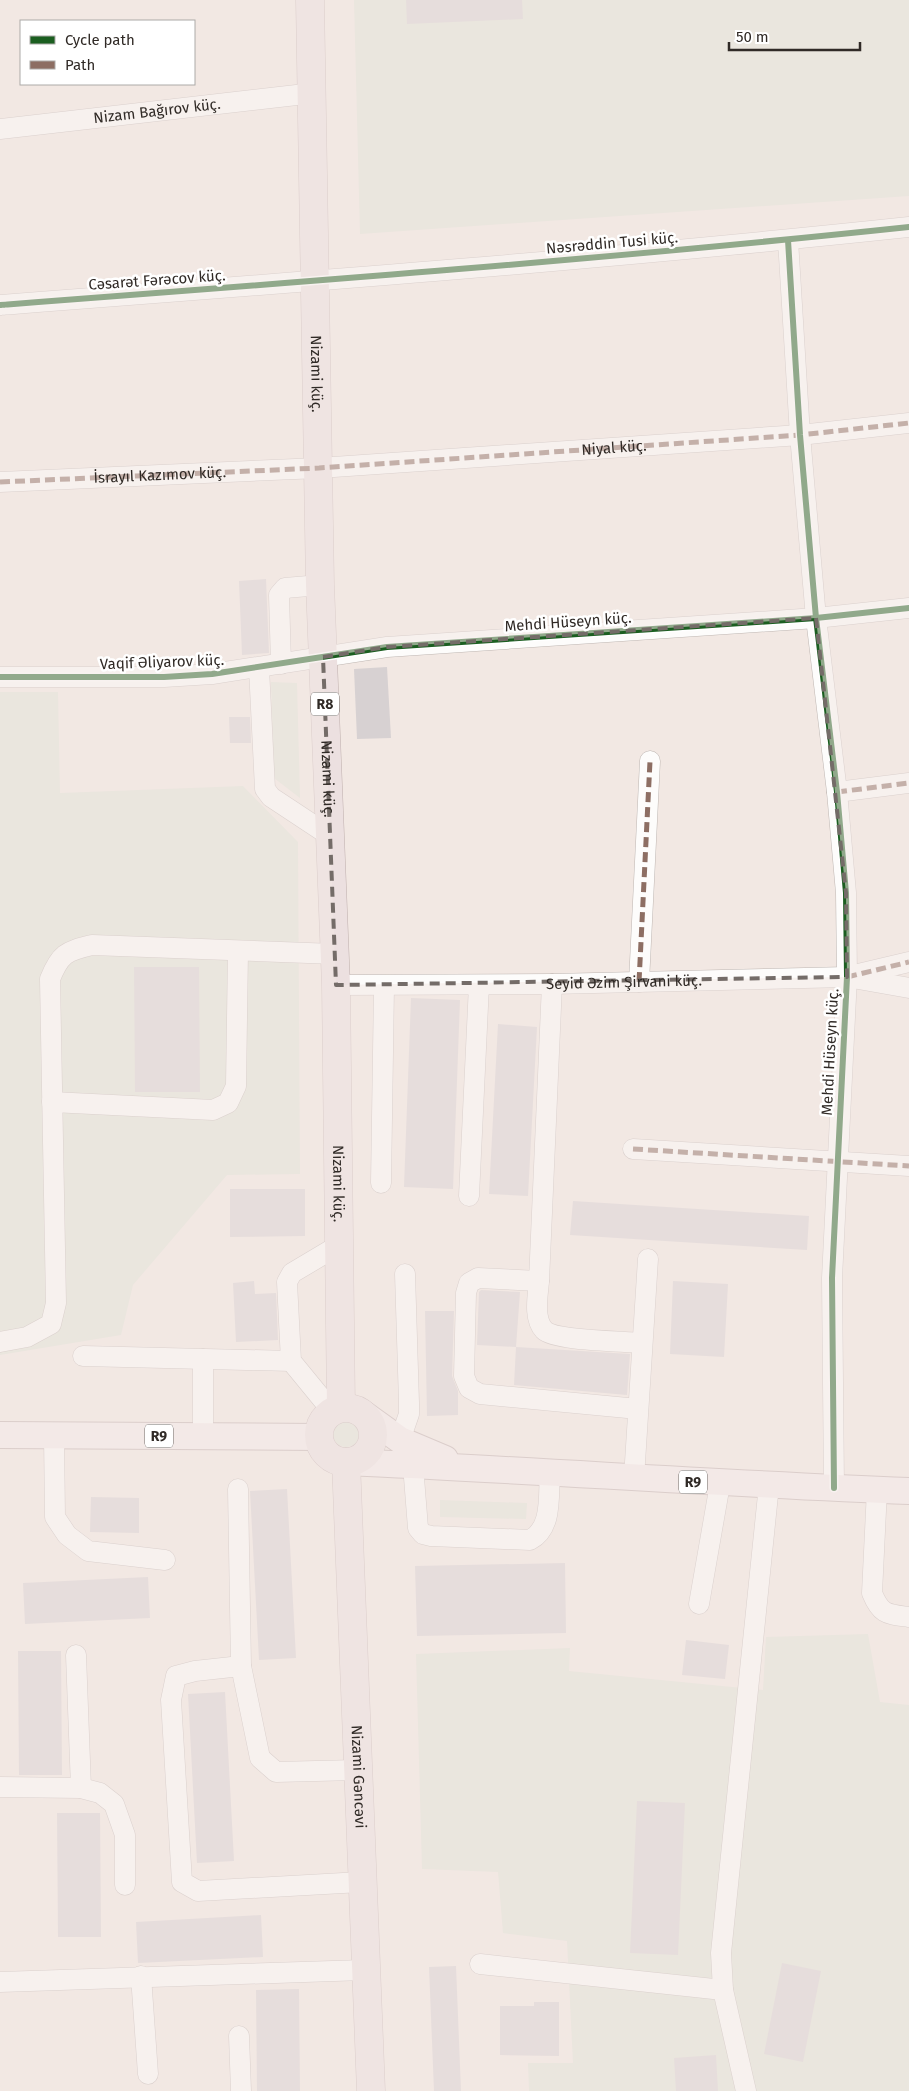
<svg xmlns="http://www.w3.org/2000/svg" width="909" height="2091" font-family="'Fira Sans',sans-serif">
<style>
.green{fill:#e0e4d7}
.building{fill:#d7d1d2}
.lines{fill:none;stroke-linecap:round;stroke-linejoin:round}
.minor-casing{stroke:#beb6b2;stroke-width:21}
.major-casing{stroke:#bfafad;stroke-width:28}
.highway-casing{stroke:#bfafad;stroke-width:29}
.minor{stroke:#fdfcfb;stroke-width:20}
.major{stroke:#f4ebeb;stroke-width:26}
.highway{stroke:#ece0e0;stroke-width:28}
.quiet{stroke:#8d6e63;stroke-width:5;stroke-dasharray:10 5;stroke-linecap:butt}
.cycleway-casing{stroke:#fff;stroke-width:9}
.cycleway{stroke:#1b5e20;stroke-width:6}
.marked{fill:none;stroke:#746c68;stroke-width:4;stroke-dasharray:10 6;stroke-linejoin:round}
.labels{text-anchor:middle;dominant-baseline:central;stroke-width:5;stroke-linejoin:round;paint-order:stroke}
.shield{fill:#fff;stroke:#6e6a67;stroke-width:1}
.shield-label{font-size:14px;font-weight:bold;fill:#302a26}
.street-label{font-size:15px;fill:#302a26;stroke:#fff}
</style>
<rect width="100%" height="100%" fill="#f2e8e3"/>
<!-- green -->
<g class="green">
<polygon points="354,0 909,0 909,196 360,234"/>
<polygon points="271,682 297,683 300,798 274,778"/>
<polygon points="0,692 58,692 60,793 243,786 298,842 300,1174 227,1175 133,1285 121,1335 0,1355"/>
<circle cx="346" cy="1434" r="13"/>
<polygon points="440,1500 527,1503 526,1519 440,1517"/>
<polygon points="868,1634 880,1702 909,1705 909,2091 529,2091 528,2063 573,2063 567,1941 503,1933 498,1872 422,1869 416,1654 570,1648 569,1671 763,1690 766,1637"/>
</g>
<!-- building -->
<g class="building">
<polygon points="406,0 522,0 523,19 407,24"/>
<polygon points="266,579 269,653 242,655 239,581"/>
<polygon points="387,667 391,738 357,739 354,669"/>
<polygon points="229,717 250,717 251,743 230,743"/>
<polygon points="134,967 199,967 200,1092 135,1092"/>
<polygon points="411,998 460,1000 453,1189 404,1187"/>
<polygon points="498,1024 537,1027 528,1196 489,1194"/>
<polygon points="230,1189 305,1189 305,1236 230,1237"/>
<polygon points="573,1201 809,1216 807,1250 570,1235"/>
<polygon points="254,1281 255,1294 276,1293 278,1340 236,1342 233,1283"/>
<polygon points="673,1281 728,1284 724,1357 670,1354"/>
<polygon points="481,1290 520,1292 516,1347 477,1345 479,1292"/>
<polygon points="425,1311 454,1311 452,1376 458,1391 458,1415 427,1416"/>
<polygon points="516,1347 630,1354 627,1395 514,1385"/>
<polygon points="287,1489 296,1658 259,1660 250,1491"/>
<polygon points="91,1497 139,1498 139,1533 90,1532"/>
<polygon points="565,1563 566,1633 417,1636 415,1566"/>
<polygon points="148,1577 150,1618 25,1624 23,1583"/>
<polygon points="686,1640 729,1645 725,1679 682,1675"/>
<polygon points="18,1651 61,1651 62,1775 19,1775"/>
<polygon points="225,1692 234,1861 197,1863 188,1694"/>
<polygon points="637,1801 685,1803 678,1955 630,1953"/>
<polygon points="57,1813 100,1813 101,1937 58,1937"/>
<polygon points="261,1915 263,1957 138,1963 136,1922"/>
<polygon points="782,1963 821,1971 803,2062 764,2054"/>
<polygon points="456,1966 461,2091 434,2091 429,1967"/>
<polygon points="299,1989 300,2091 257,2091 256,1990"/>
<polygon points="534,2002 559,2002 559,2056 500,2055 500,2006 534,2006"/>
<polygon points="716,2055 718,2091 676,2091 674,2058"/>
</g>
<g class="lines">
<defs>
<g id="minor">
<path id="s1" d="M0,129L314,93"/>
<polyline points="788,240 800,435 816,618 837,792 846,893 847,977 832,1278 834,1488"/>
<path d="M0,305C303,282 607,259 909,227"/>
<path id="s2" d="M0,482L319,468L800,435L909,423"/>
<polyline points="281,664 279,595 285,588 320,585"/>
<polyline points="259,668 265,789 271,797 330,836"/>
<polyline points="0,677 164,677 212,674 387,647 816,618 909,608"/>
<polyline points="837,792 909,783"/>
<polyline points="854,975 909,962"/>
<polyline points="639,982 650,761"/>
<path id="s3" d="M336,985L552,984L847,977L909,988"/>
<polyline points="52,1102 213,1110 228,1103 236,1086 238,951"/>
<polyline points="633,1149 909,1166"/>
<polyline points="381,1183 384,987"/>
<polyline points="469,1196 479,985"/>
<polyline points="539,1281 552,984"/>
<path d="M0,1342L27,1337L51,1324L56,1303L50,979C60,954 66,951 92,945L335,954"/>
<polyline points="83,1356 291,1361"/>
<path d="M638,1409L480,1394L469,1388L464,1376L466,1293L469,1283L478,1278L539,1281C538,1295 533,1318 544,1330C555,1341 624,1341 642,1343"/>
<polyline points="332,1411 291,1361 287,1282 292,1273 339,1245"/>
<polyline points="54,1436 55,1517 67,1535 88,1551 165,1560"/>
<polyline points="203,1436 203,1359"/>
<polyline points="400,1440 409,1414 409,1403 405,1274"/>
<path d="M413,1465L418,1528L423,1534L431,1536L530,1540C553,1528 548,1496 550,1473"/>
<polyline points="634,1478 648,1259"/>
<polyline points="238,1489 241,1666 260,1758 276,1772 356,1770"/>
<path d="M877,1490L872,1593C881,1615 887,1614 909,1617"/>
<polyline points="699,1604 720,1484"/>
<polyline points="76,1655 81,1788"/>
<polyline points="241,1666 195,1671 176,1676 171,1700 182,1882 198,1891 361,1882"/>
<polyline points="0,1787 81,1788 100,1793 114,1804 125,1835 125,1885"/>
<polyline points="480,1964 723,1990"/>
<polyline points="141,1976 148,2074"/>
<polyline points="0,1982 364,1970"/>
<polyline points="239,2036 241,2091"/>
<polyline points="746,2091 723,1990 721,1953 769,1485"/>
</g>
<g id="major">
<polyline points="361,1412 400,1440 445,1459"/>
<polyline points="0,1435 319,1437"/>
<path d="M346,1462C534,1470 721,1484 909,1491"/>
</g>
<g id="highway">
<path id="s4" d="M310,0L320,585L336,985L341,1407"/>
<circle cx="346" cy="1435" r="27"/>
<path id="s5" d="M346,1462L371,2091"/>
</g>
</defs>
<!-- minor casing -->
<use href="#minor" class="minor-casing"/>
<!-- major casing -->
<use href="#major" class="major-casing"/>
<!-- highway casing -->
<use href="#highway" class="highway-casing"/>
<!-- minor -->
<use href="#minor" class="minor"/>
<!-- major -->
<use href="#major" class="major"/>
<!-- highway -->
<use href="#highway" class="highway"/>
<!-- quiet -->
<g class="quiet">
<polyline points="0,482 319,468 800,435 909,423"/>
<polyline points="837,792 909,783"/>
<polyline points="847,977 909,962"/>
<polyline points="639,982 650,761"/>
<polyline points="633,1149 909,1166"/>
</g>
<defs>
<g id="cycleway">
<polyline points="788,240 800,435 816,618 837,792 846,893 847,977 832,1278 834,1488"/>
<path d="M0,305C303,282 607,259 909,227"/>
<polyline points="0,677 164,677 212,674 387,647 816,618 909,608"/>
</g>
</defs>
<!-- cycleway casing -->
<use href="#cycleway" class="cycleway-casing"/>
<!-- cycleway -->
<use href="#cycleway" class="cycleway"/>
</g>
<!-- marked area -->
<path d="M0 0H909V2091H0ZM816,618L846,893L847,977L336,985L323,657L387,647Z" fill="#f2e8e3" fill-opacity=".55" fill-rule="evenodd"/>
<path class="marked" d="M816,618L846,893L847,977L336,985L323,657L387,647Z"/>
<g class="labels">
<!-- shield labels -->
<g class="shield">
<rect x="311" y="692.5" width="28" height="23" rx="4"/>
<rect x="145" y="1424.5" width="28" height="23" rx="4"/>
<rect x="679" y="1470.5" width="28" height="23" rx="4"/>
</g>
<g class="shield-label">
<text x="325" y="704">R8</text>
<text x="159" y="1436">R9</text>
<text x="693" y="1482">R9</text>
</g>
<!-- street labels -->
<g class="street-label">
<text stroke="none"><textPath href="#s1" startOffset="158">Nizam Bağırov küç.</textPath></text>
<text transform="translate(612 243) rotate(-5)">Nəsrəddin Tusi küç.</text>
<text transform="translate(157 280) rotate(-4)">Cəsarət Fərəcov küç.</text>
<text stroke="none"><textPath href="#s4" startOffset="374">Nizami küç.</textPath></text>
<text stroke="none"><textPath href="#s2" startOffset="615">Niyal küç.</textPath></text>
<text stroke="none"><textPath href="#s2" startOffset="160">İsrayıl Kazımov küç.</textPath></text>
<text transform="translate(568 622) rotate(-4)">Mehdi Hüseyn küç.</text>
<text transform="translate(162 662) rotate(-2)">Vaqif Əliyarov küç.</text>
<text stroke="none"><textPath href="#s4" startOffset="779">Nizami küç.</textPath></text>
<text stroke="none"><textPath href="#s3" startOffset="288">Seyid Əzim Şirvani küç.</textPath></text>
<text transform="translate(830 1052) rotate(-87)">Mehdi Hüseyn küç.</text>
<text stroke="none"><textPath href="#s4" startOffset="1184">Nizami küç.</textPath></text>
<text stroke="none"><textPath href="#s5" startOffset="315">Nizami Gəncəvi</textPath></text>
</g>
</g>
<!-- legend -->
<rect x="20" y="20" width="175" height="65" fill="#ffffff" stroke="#acaaa8"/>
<rect x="30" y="36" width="25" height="8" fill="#1b5e20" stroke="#acaaa8"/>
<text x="65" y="45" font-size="15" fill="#302a26">Cycle path</text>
<rect x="30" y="61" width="25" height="8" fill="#8d6e63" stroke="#acaaa8"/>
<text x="65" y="70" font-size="15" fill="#302a26">Path</text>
<!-- scale -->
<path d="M729 42v8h131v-8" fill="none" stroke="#302a26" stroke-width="2.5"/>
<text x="736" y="42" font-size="15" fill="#302a26" stroke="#ffffff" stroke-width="4" paint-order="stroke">50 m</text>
</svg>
